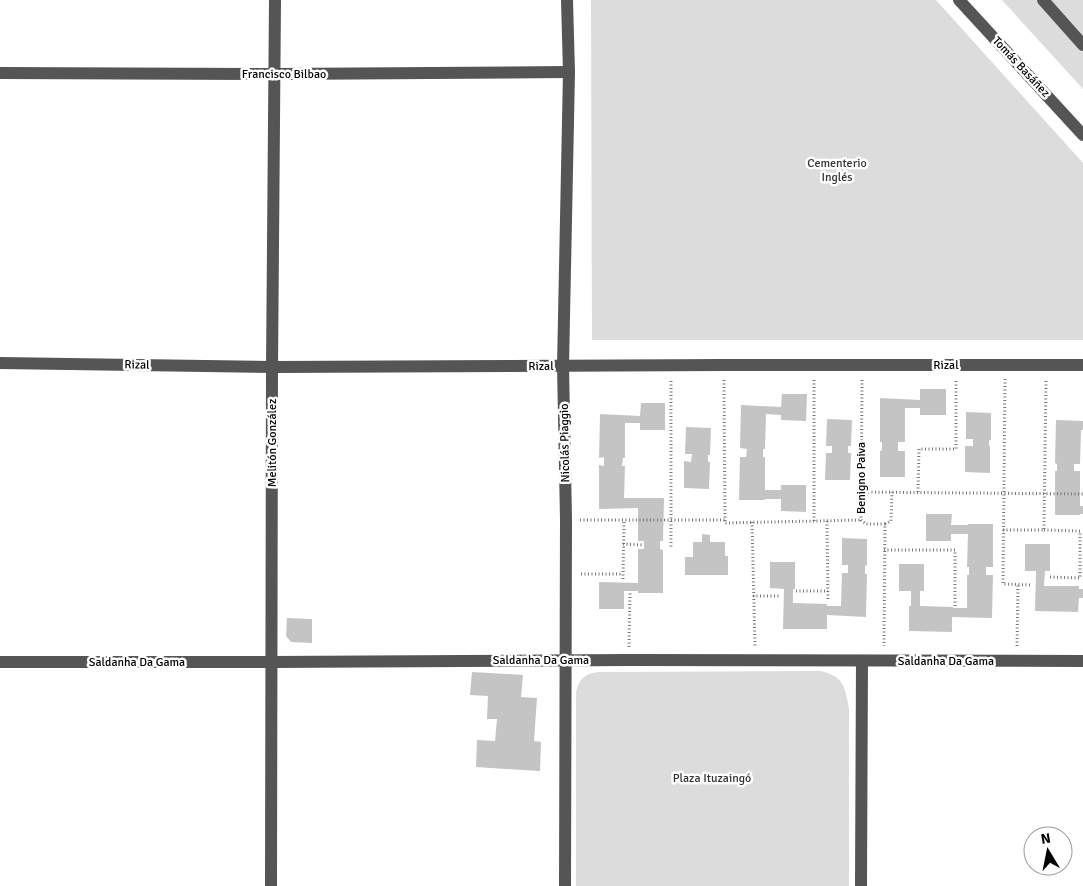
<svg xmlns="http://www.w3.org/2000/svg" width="1083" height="886" font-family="Signika,sans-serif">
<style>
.green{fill:#dcdcdc}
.building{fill:#c4c4c4}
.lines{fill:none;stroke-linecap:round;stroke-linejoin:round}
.path{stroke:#777;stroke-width:3;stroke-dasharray:1 2.5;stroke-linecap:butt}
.minor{stroke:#555;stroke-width:12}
.labels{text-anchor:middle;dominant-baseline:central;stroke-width:5;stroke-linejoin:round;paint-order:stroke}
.street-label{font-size:12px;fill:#000;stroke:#fff}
.park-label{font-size:12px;fill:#333;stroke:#fff}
</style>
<rect width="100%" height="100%" fill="#fff"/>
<!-- green -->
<g class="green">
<polygon points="591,0 936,0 1083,163 1083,340 592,340"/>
<polygon points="1002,0 1083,0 1083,89"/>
<path d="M820,671C844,676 845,687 849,709V886H576V693C579,678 585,673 601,672Z"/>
</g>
<!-- building -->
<g class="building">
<polygon points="920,389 946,389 946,415 920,415 920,408 905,408 905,442 898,442 898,451 905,451 905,477 880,477 880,451 882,450 882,442 880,442 880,398 920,400"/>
<polygon points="782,394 807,394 806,421 781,420 781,415 766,414 765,449 763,449 763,457 765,457 765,490 781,490 781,485 806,485 806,512 781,511 781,499 765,499 765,500 739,500 740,457 746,457 747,449 740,448 741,405 781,407"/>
<polygon points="641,403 665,403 665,430 640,430 640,423 625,423 625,458 623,458 622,466 625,466 624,498 664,498 663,541 660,541 660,549 663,550 663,593 638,593 638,591 624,591 624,609 599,609 599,582 638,583 638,549 644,549 644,541 638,541 638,508 599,509 599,465 604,466 604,457 599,458 600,414 640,416"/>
<polygon points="966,412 991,413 991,440 989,440 989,446 990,446 990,473 965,472 965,446 973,446 973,439 966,439"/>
<polygon points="827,419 852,420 851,446 848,446 848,453 851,453 850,480 825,480 826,453 832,453 832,446 826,446"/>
<polygon points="1056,420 1083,421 1083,430 1081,430 1080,464 1074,464 1074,471 1080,471 1080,506 1083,506 1083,514 1080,514 1080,515 1055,515 1055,471 1057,471 1057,464 1055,463"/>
<polygon points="686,427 711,428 710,455 708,455 708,462 710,462 709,489 684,488 684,461 691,462 692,454 685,454"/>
<polygon points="926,514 952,514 951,525 968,525 968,524 993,524 993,567 986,567 986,575 993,575 992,618 952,617 952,632 909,631 909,606 911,606 911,591 899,591 899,564 924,564 924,591 920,591 920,606 953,607 953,608 967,608 967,575 969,575 969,567 967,567 968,534 951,534 951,541 926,541"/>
<polygon points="702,534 710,535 710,542 725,542 725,556 728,556 728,575 685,575 685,557 693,557 693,542 702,542"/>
<polygon points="842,538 867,539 867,565 865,566 865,574 867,574 866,617 827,615 827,629 783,629 784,589 770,588 770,562 795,562 795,589 793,589 793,603 827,604 827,606 841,606 842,573 848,573 848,565 842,565"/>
<polygon points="1025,544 1050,544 1050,571 1045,571 1044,586 1079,586 1079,589 1083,589 1083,598 1079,598 1078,612 1035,611 1036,571 1025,571"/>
<polygon points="287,618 312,619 312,643 291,642 286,636"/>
<polygon points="472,672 523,675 521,697 537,698 534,741 541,742 540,771 476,767 477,740 495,741 497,719 487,719 488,696 470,695"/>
</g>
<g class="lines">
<!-- path -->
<g class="path">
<polyline points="1005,379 1003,584 1031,585"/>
<polyline points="724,380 725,523 861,520"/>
<polyline points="814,380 814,521"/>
<polyline points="862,380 861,520 866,524 885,524 884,646"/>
<polyline points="671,381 671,548"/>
<polyline points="861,492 1083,494"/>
<polyline points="918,492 919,449 956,449 956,380"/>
<polyline points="580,520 725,520"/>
<polyline points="827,521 828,601"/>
<polyline points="752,522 755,646"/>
<polyline points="885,524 891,521 892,492"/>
<polyline points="1003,530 1044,530 1046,380"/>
<polyline points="1044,530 1080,531 1080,578 1048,577"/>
<polyline points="623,544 644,545"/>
<polyline points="884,550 955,550 955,606"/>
<polyline points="581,574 623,574"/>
<polyline points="623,579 624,521"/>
<polyline points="796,591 828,591"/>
<polyline points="753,596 781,596"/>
<polyline points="1017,646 1018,584"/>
<polyline points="629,647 630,591"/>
</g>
<!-- minor -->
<g class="minor">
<polyline points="959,0 1083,135"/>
<polyline points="1043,0 1083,45"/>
<polyline points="0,73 275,74 569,72"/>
<polyline points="0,363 272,367 724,365 1083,365"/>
<polyline points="0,662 272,662 628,660 1083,661"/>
<polyline points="271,886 272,367 275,0"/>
<polyline points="565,886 566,519 563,366 569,72 567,0"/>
<polyline points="861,886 862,661"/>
</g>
</g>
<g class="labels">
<!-- street labels -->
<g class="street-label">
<text transform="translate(1021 67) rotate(47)">Tomás Basáñez</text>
<text x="284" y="74">Francisco Bilbao</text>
<text transform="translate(137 365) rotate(1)">Rizal</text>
<text x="946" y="365">Rizal</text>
<text x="541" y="366">Rizal</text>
<text transform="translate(272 443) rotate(-90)">Melitón González</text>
<text transform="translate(565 443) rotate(-91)">Nicolás Piaggio</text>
<text transform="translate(861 478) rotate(-90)">Benigno Paiva</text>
<text x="541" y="660">Saldanha Da Gama</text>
<text x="946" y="661">Saldanha Da Gama</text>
<text x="137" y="662">Saldanha Da Gama</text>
</g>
<!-- park labels -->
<g class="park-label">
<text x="837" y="163">Cementerio<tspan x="837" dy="14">Inglés</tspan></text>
<text x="712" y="778">Plaza Ituzaingó</text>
</g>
</g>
<!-- north arrow -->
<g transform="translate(1048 851) rotate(350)"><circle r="24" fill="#ffffff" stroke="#999999"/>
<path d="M0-4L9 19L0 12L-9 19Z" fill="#000000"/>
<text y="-8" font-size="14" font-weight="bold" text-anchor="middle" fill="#000000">N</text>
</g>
</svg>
